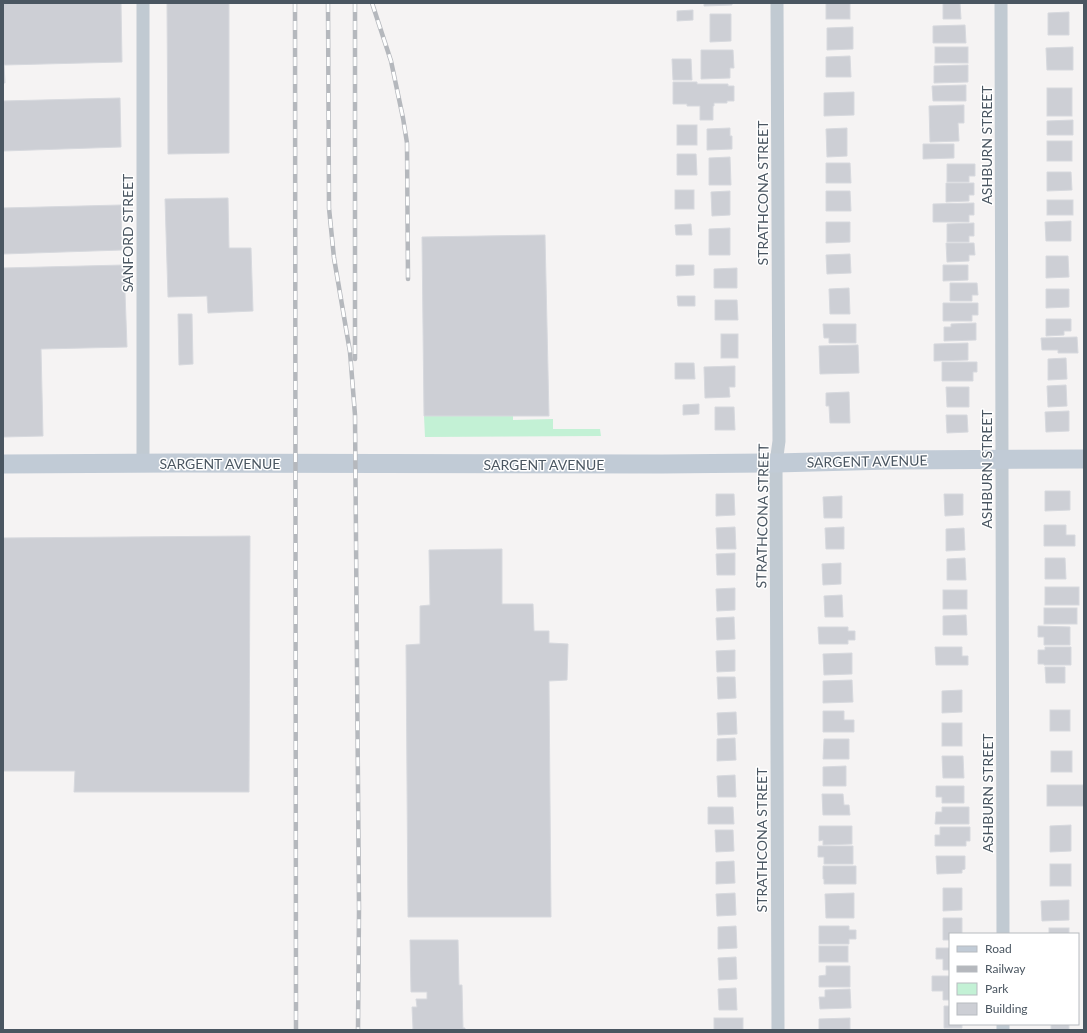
<svg xmlns="http://www.w3.org/2000/svg" width="1087" height="1033" font-family="Lato,sans-serif">
<style>
.green{fill:#c3f1d5}
.building{fill:#cdcfd5;stroke:#d7d9de}
.lines{fill:none;stroke-linecap:round;stroke-linejoin:round}
.minor{stroke:#c1cad2;stroke-width:13}
.secondary{stroke:#c1cbd6;stroke-width:19}
.rail-casing{stroke:#b5b8bd;stroke-width:4.5}
.rail{stroke:#fff;stroke-width:3;stroke-dasharray:9;stroke-linecap:butt}
.labels{text-anchor:middle;dominant-baseline:central;stroke-width:3;stroke-linejoin:round;paint-order:stroke}
.street-label{font-size:14px;fill:#4a5661;stroke:#fff}
</style>
<rect width="100%" height="100%" fill="#f5f3f3"/>
<!-- green -->
<polygon class="green" points="424,416 513,416 513,420 553,419 553,429 600,429 601,436 425,437"/>
<!-- building -->
<g class="building">
<polygon points="3,3 121,3 122,62 4,65 5,83 3,83"/>
<polygon points="167,3 229,3 229,153 168,154"/>
<polygon points="704,3 732,3 732,5 704,6"/>
<rect x="826" y="3" width="24" height="16"/>
<polygon points="943,3 960,3 961,19 943,19"/>
<polygon points="693,10 693,20 677,21 677,11"/>
<polygon points="1069,12 1069,35 1048,35 1048,13"/>
<polygon points="710,14 731,14 731,41 710,42"/>
<polygon points="965,25 966,43 933,43 933,26"/>
<polygon points="853,27 853,49 827,50 827,28"/>
<rect x="935" y="47" width="33" height="16"/>
<polygon points="1073,47 1073,70 1047,70 1046,48"/>
<polygon points="701,50 733,50 734,68 730,68 730,78 701,79"/>
<polygon points="850,56 851,77 826,77 826,57"/>
<polygon points="672,59 691,59 692,80 673,80"/>
<polygon points="968,65 968,82 934,83 934,66"/>
<polygon points="673,82 697,82 697,84 728,84 728,86 734,86 734,101 727,101 727,103 714,103 714,106 713,106 713,120 700,120 700,106 687,106 687,104 673,104"/>
<polygon points="966,85 966,101 933,101 932,86"/>
<rect x="1047" y="88" width="25" height="28"/>
<polygon points="854,92 854,115 824,116 824,93"/>
<polygon points="120,98 121,147 3,151 3,101"/>
<polygon points="964,105 964,123 958,123 959,141 930,142 929,106"/>
<polygon points="1073,120 1073,135 1047,135 1047,121"/>
<rect x="677" y="125" width="20" height="20"/>
<polygon points="730,128 730,136 732,136 732,149 707,150 707,129"/>
<polygon points="847,128 847,156 827,157 826,129"/>
<rect x="1047" y="141" width="25" height="20"/>
<polygon points="923,144 954,144 954,158 923,159"/>
<polygon points="677,154 696,154 697,175 677,175"/>
<polygon points="730,157 731,185 709,185 709,158"/>
<polygon points="826,163 850,163 851,183 826,183"/>
<polygon points="947,164 975,164 975,176 969,176 969,182 947,182"/>
<polygon points="1047,172 1071,172 1072,190 1047,191"/>
<polygon points="946,183 974,183 974,195 969,195 969,201 946,202"/>
<rect x="675" y="190" width="19" height="19"/>
<polygon points="730,191 730,215 712,216 711,192"/>
<polygon points="826,191 850,191 851,211 826,211"/>
<polygon points="228,198 229,248 251,248 253,311 208,313 207,296 168,297 165,199"/>
<rect x="1047" y="200" width="26" height="15"/>
<polygon points="974,203 974,215 969,215 969,222 933,222 933,204"/>
<polygon points="121,205 122,250 3,254 3,208"/>
<polygon points="1071,221 1071,241 1046,241 1045,222"/>
<polygon points="826,222 850,222 850,242 826,243"/>
<polygon points="974,223 974,236 969,236 969,242 947,242 947,224"/>
<polygon points="691,224 692,235 676,235 675,225"/>
<polygon points="730,228 730,255 709,255 709,229"/>
<polygon points="545,235 549,416 424,416 422,237"/>
<polygon points="946,243 974,243 975,255 969,255 969,261 947,262"/>
<polygon points="850,254 851,273 827,274 826,255"/>
<polygon points="1046,256 1068,256 1069,277 1046,278"/>
<polygon points="124,265 127,347 41,349 43,436 3,437 3,268"/>
<polygon points="676,265 694,265 694,275 676,276"/>
<polygon points="943,265 968,265 968,280 943,281"/>
<polygon points="737,268 737,288 714,288 714,269"/>
<polygon points="950,283 977,283 978,295 972,295 972,301 950,301"/>
<polygon points="849,288 850,314 830,314 829,289"/>
<polygon points="1046,289 1069,289 1069,307 1046,308"/>
<polygon points="677,296 695,296 695,306 678,306"/>
<polygon points="715,300 737,300 738,320 715,320"/>
<polygon points="943,303 978,303 978,315 972,315 972,321 943,321"/>
<polygon points="178,314 192,314 193,364 179,365"/>
<polygon points="1046,319 1071,319 1071,331 1064,331 1064,335 1046,336"/>
<polygon points="976,323 976,340 944,341 944,327 951,327 951,324"/>
<polygon points="823,324 856,324 856,343 829,343 829,338 824,338"/>
<rect x="721" y="334" width="17" height="24"/>
<polygon points="1077,337 1078,353 1058,353 1058,350 1042,350 1041,338"/>
<polygon points="968,343 968,360 934,361 934,344"/>
<polygon points="858,345 859,373 820,374 819,346"/>
<polygon points="1066,358 1067,379 1048,380 1048,359"/>
<polygon points="942,362 977,362 977,372 973,372 973,381 942,381"/>
<polygon points="675,363 694,363 695,379 675,379"/>
<polygon points="735,366 735,387 729,387 730,397 705,398 704,367"/>
<polygon points="1066,385 1067,406 1048,407 1047,386"/>
<polygon points="946,387 969,387 969,407 947,407"/>
<polygon points="849,392 850,423 830,423 829,406 826,406 826,393"/>
<polygon points="699,404 699,414 683,415 683,405"/>
<polygon points="715,407 734,407 735,430 715,430"/>
<polygon points="1069,411 1069,431 1046,432 1045,412"/>
<polygon points="946,415 967,415 968,432 947,433"/>
<polygon points="1045,491 1070,491 1070,510 1045,511"/>
<polygon points="716,494 734,494 735,515 716,516"/>
<polygon points="944,494 963,494 963,515 945,516"/>
<polygon points="842,496 842,518 824,518 823,497"/>
<polygon points="1044,525 1066,525 1066,535 1075,535 1075,546 1044,546"/>
<polygon points="735,527 736,549 717,549 716,528"/>
<polygon points="844,527 844,549 826,549 825,528"/>
<polygon points="964,528 965,550 946,551 946,529"/>
<polygon points="250,536 249,792 74,792 75,771 3,771 3,538"/>
<polygon points="502,549 502,604 533,604 534,631 549,631 549,643 568,644 567,680 549,681 551,917 408,917 406,645 420,644 420,606 430,605 429,550"/>
<polygon points="735,553 735,575 717,575 716,554"/>
<polygon points="965,558 966,580 947,580 947,559"/>
<polygon points="1045,558 1065,558 1066,579 1045,579"/>
<polygon points="841,563 841,584 823,585 822,564"/>
<rect x="1045" y="587" width="34" height="18"/>
<polygon points="735,588 735,610 717,611 716,589"/>
<rect x="943" y="590" width="24" height="19"/>
<polygon points="842,595 843,617 825,617 824,596"/>
<rect x="1044" y="608" width="33" height="16"/>
<polygon points="966,615 967,635 943,635 943,616"/>
<polygon points="734,617 735,639 717,640 716,618"/>
<polygon points="1038,626 1070,627 1070,645 1044,645 1044,637 1038,637"/>
<polygon points="818,627 848,627 848,631 855,631 855,640 848,640 848,644 819,644"/>
<polygon points="935,647 962,647 962,656 968,656 968,665 936,665"/>
<polygon points="1045,647 1071,647 1071,665 1044,665 1044,664 1038,664 1038,650 1045,650"/>
<polygon points="735,650 735,671 717,672 716,651"/>
<polygon points="852,653 852,674 824,675 823,654"/>
<polygon points="1045,667 1065,667 1065,683 1046,683"/>
<polygon points="717,677 735,677 736,698 718,699"/>
<polygon points="852,680 853,702 823,703 823,681"/>
<polygon points="962,690 962,712 942,713 942,691"/>
<rect x="1050" y="710" width="20" height="21"/>
<polygon points="823,711 844,711 844,720 854,720 854,732 823,732"/>
<polygon points="736,712 737,734 718,735 717,713"/>
<rect x="942" y="723" width="20" height="23"/>
<polygon points="735,738 736,760 717,761 717,739"/>
<polygon points="824,739 849,739 849,759 823,759"/>
<rect x="1051" y="751" width="21" height="21"/>
<polygon points="942,756 963,756 964,778 943,778"/>
<polygon points="846,766 846,786 823,786 823,767"/>
<polygon points="735,775 736,797 718,797 717,776"/>
<rect x="1047" y="785" width="37" height="21"/>
<polygon points="936,786 964,786 964,803 942,803 942,797 936,797"/>
<polygon points="822,794 843,794 844,805 849,805 850,815 823,815"/>
<polygon points="708,807 733,807 734,824 708,824"/>
<polygon points="942,807 969,807 969,824 935,824 936,812 942,812"/>
<polygon points="1071,825 1071,851 1050,852 1050,826"/>
<polygon points="819,826 852,826 852,844 823,845 823,840 819,841"/>
<polygon points="940,827 970,827 970,841 966,841 966,846 935,846 935,835 940,835"/>
<polygon points="715,830 733,830 734,851 716,852"/>
<polygon points="818,846 853,846 853,864 824,864 824,857 818,857"/>
<polygon points="936,856 965,856 965,869 962,870 962,873 937,874"/>
<polygon points="734,861 735,883 716,884 716,862"/>
<rect x="1050" y="864" width="21" height="22"/>
<polygon points="823,866 856,866 856,884 824,884 824,879 823,879"/>
<polygon points="943,888 962,888 962,910 943,911"/>
<polygon points="735,893 736,915 717,916 716,894"/>
<polygon points="854,893 854,918 826,918 825,894"/>
<polygon points="1069,900 1069,920 1042,921 1041,901"/>
<polygon points="943,918 962,918 962,934 950,934 950,940 943,940"/>
<polygon points="736,926 737,948 718,949 718,927"/>
<polygon points="819,926 849,926 849,930 856,930 856,939 849,939 849,944 819,944"/>
<rect x="1049" y="928" width="20" height="6"/>
<polygon points="410,940 458,940 459,985 462,985 463,1028 465,1028 465,1030 410,1030 413,1029 412,1007 417,1007 416,999 427,999 427,992 411,992"/>
<rect x="819" y="946" width="29" height="16"/>
<polygon points="936,948 950,948 950,970 943,970 943,959 936,959"/>
<polygon points="736,957 737,979 719,980 718,958"/>
<polygon points="826,966 850,966 850,987 819,987 819,976 826,975"/>
<polygon points="932,976 950,976 950,1000 943,1000 943,991 932,991"/>
<polygon points="736,988 737,1010 719,1010 718,989"/>
<polygon points="850,989 851,1008 820,1009 819,997 825,997 825,990"/>
<polygon points="944,1006 950,1006 950,1024 962,1024 962,1028 944,1028"/>
<rect x="714" y="1018" width="29" height="12"/>
<polygon points="850,1018 850,1030 819,1030 819,1019"/>
<rect x="1051" y="1024" width="18" height="6"/>
</g>
<g class="lines">
<!-- minor -->
<g class="minor">
<polyline points="143,3 143,463"/>
<polyline points="777,3 779,441 776,463 778,1030"/>
<polyline points="1001,3 1003,934"/>
<polyline points="1003,1024 1003,1030"/>
</g>
<!-- secondary -->
<polyline class="secondary" points="3,464 177,463 662,464 776,463 890,460 1084,459"/>
<defs>
<g id="rail">
<polyline points="295,3 296,1030"/>
<polyline points="328,3 329,208 334,258 350,352 355,415 359,909 358,1030"/>
<polyline points="355,3 355,359"/>
<polyline points="372,3 391,61 403,118 407,143 408,279"/>
</g>
</defs>
<!-- rail casing -->
<use href="#rail" class="rail-casing"/>
<!-- rail -->
<use href="#rail" class="rail"/>
</g>
<g class="labels">
<!-- street labels -->
<g class="street-label">
<text transform="translate(986 145) rotate(-90)">ASHBURN STREET</text>
<text transform="translate(762 193) rotate(-90)">STRATHCONA STREET</text>
<text transform="translate(127 233) rotate(-90)">SANFORD STREET</text>
<text transform="translate(867 461) rotate(-1)">SARGENT AVENUE</text>
<text x="220" y="463">SARGENT AVENUE</text>
<text x="544" y="464">SARGENT AVENUE</text>
<text transform="translate(986 469) rotate(-90)">ASHBURN STREET</text>
<text transform="translate(762 516) rotate(-89)">STRATHCONA STREET</text>
<text transform="translate(987 793) rotate(-90)">ASHBURN STREET</text>
<text transform="translate(761 840) rotate(-90)">STRATHCONA STREET</text>
</g>
</g>
<!-- border -->
<rect width="1087" height="1033" fill="none" stroke="#4a5661" stroke-width="8"/>
<!-- legend -->
<rect x="949" y="933" width="130" height="92" fill="#ffffff" stroke="#b7bbc0"/>
<rect x="957" y="946" width="20" height="6" fill="#c1cbd6" stroke="#b7bbc0"/>
<text x="985" y="953" font-size="12" fill="#4a5661">Road</text>
<rect x="957" y="966" width="20" height="6" fill="#b5b8bd" stroke="#b7bbc0"/>
<text x="985" y="973" font-size="12" fill="#4a5661">Railway</text>
<rect x="957" y="983" width="20" height="12" fill="#c3f1d5" stroke="#b7bbc0"/>
<text x="985" y="993" font-size="12" fill="#4a5661">Park</text>
<rect x="957" y="1003" width="20" height="12" fill="#cdcfd5" stroke="#b7bbc0"/>
<text x="985" y="1013" font-size="12" fill="#4a5661">Building</text>
</svg>
